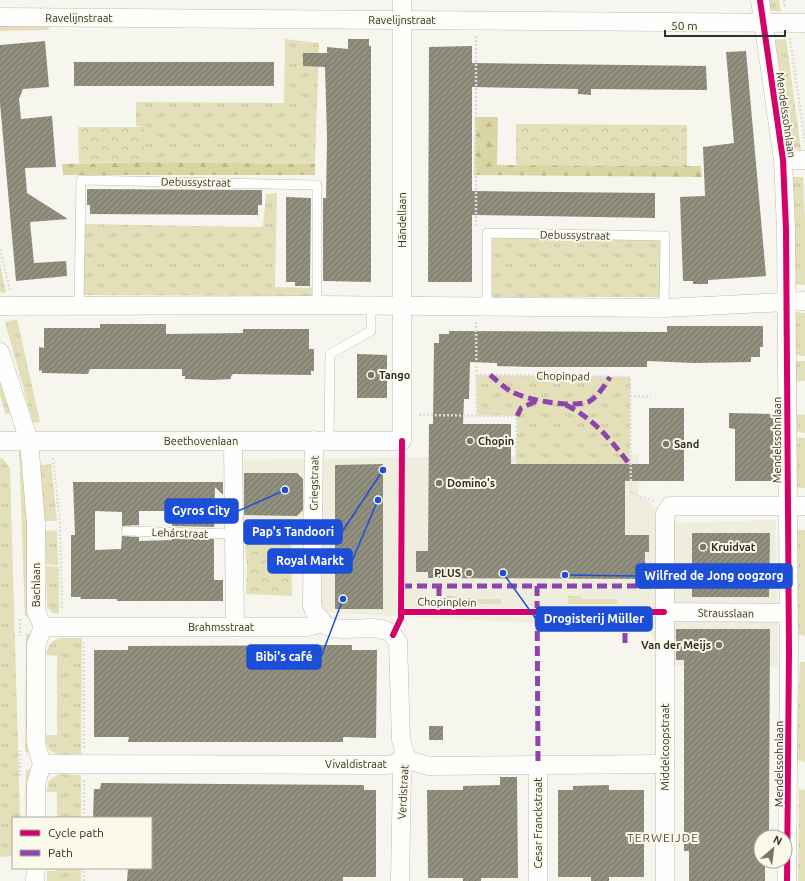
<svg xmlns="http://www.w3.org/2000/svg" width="805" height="881" font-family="Ubuntu,sans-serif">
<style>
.built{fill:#efeddd}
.grass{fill:url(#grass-tufts)}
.forest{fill:url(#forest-firs)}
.park{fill:url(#park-crowns)}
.building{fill:url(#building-hatch)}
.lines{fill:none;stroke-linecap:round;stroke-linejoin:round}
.service-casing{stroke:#bdbcb6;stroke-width:10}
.minor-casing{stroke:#bdbcb6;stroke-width:19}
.path{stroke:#dcdcda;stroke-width:2.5;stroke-dasharray:2 2;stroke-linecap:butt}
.service{stroke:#fefefc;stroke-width:9}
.minor{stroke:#fefefc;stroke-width:18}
.quiet{stroke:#8e44ad;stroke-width:5;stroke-dasharray:10 5;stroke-linecap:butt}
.cycleway-casing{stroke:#fbfaea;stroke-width:8}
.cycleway{stroke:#d6006c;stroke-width:6}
.poi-dot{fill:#76766f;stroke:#fbfaea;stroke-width:1.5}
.labels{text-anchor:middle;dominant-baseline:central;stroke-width:4;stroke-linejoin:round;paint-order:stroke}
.street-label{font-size:11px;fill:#31312b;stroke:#fbfaea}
.poi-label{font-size:11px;font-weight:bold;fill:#31312b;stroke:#fbfaea;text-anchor:start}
.neighbourhood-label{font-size:12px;letter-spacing:1px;fill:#535244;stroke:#fbfaea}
.leader{fill:none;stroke:#1d4ed8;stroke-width:1.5}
.callout-dot{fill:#1d4ed8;stroke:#fbfaea;stroke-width:1.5}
.callout{fill:#1d4ed8;stroke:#1d4ed8;stroke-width:1.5}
.callout-label{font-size:12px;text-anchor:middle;font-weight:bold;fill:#fff}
</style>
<defs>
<pattern id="grass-tufts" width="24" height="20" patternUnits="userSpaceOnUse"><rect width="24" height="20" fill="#e3dfb8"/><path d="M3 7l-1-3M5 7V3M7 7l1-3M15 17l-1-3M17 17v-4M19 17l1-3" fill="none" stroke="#c3c09e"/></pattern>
<pattern id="forest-firs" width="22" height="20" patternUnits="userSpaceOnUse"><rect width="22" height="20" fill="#dad6a3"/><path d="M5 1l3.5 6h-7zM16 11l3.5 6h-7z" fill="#bcb88c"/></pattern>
<pattern id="park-crowns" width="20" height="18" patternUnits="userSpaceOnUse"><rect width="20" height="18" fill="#e3dfb8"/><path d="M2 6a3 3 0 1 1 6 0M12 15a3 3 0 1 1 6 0" fill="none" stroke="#c3c09e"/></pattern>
<pattern id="building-hatch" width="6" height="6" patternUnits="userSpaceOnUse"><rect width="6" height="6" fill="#918f7d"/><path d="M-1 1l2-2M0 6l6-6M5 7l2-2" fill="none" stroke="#777567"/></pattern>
</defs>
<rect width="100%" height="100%" fill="#f7f6ee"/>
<!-- built -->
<polygon class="built" points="639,454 638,495 678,523 776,520 778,667 665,665 649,629 302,611 304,520 228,520 225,460"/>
<!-- grass -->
<g class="grass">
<polygon points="766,0 779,0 781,12 768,10"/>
<polygon points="0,25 50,25 48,30 0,31"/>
<polygon points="285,39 319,43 315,164 144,162 144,127 136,126 136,102 284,103"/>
<polygon points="786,39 801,150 789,147 773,40"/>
<polygon points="789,177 803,177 805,220 805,285 794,284"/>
<polygon points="277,193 275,287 317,288 317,296 79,295 80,224 263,227 266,194"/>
<polygon points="487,233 665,236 667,297 485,297"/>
<polygon points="0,263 6,293 0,292"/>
<polygon points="793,312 805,313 805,356 794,355"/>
<polygon points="17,319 40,422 33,423 5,322"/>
<polygon points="794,361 805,361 805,381 793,381"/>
<polygon points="0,369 11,412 6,415 0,396"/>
<polygon points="476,375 630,377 630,465 516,464 517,416 477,415"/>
<polygon points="796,414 805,415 805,433 796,432"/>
<polygon points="794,437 805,438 805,488 794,487"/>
<polygon points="23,449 28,503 30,618 25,616 19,451"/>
<polygon points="2,458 10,468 20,818 13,818 13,856 0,857 0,459"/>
<polygon points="51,464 57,521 40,521 34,466"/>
<polygon points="57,530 58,565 46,564 45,531"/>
<polygon points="795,530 805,530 805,636 795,634"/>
<polygon points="46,566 59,567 59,613 53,613 47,607"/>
<polygon points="445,596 458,596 459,599 501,599 501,604 445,604"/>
<polygon points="568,596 581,596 581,599 618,599 618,604 568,604"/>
<polygon points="32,633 29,753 25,752 26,634"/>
<path d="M59,638H82L81,754C64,755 45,759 46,735H57V656L46,655C48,646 50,642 59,638Z"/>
<polygon points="800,662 805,662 805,762 796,760"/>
<polygon points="32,769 31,818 25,818 26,770"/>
<polygon points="59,774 81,775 81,818 57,818 57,792 46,792 49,781"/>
<polygon points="799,789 805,790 805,881 798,881"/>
<polygon points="56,868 81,868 81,881 47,881 47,871 56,871"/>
</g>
<!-- forest -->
<g class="forest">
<polygon points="475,117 498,117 497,165 701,166 702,177 474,175"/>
<polygon points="144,162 315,164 315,175 63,175 62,164"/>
</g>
<!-- park -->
<g class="park">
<polygon points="516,124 687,125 687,166 516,165"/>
<polygon points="78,127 144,127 144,162 79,163"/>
<polygon points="243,525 293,526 291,556 292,596 246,594 247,567"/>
</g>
<!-- building -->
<g class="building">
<polygon points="348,39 369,39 369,46 371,46 371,282 323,281 323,198 326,198 327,138 325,67 303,66 303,53 327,53 327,47 348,49"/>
<polygon points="45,41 49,87 23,89 19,99 21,119 52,116 56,167 25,168 27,193 68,219 30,222 34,263 66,261 67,276 16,281 0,103 0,45"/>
<polygon points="472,46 472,63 706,66 707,90 591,89 591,95 578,94 578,89 472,87 472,191 655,193 655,218 472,215 472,282 428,282 429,47"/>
<polygon points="746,51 766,276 708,280 708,284 693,284 693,281 683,281 680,197 705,196 703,147 734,143 726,52"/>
<rect x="74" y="62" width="200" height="24"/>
<polygon points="87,189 262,190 262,205 258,205 258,215 90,214 90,205 87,205"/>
<polygon points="286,197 311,198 310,286 295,286 295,282 286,282"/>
<polygon points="100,324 166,324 166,334 243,333 243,329 309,329 309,349 314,349 314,371 311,371 311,375 233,374 231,376 231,379 212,380 185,379 185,376 182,376 182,369 90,369 88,374 42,373 42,370 39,371 39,347 44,348 44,328 100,328"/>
<polygon points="667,326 763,326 763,347 760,347 760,357 751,357 751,362 694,363 647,361 647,367 531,367 497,366 497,363 470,362 469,399 464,399 463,424 511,424 511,464 649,464 649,408 684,408 684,481 625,481 625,535 649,535 649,552 645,552 645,579 428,578 428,572 416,572 416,551 428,551 429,424 433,424 434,343 439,343 439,334 449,334 449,331 667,332"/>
<polygon points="357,354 387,355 387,398 357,398"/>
<polygon points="729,413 774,414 774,481 735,481 735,429 729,428"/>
<polygon points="383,464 383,609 335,609 335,465"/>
<polygon points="244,473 297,473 303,479 303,510 297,516 244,515"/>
<polygon points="73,482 223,482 223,495 215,487 214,527 172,526 172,511 139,511 139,525 122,526 122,512 95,511 95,550 121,549 122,536 139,537 139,541 172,540 172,538 214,539 214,580 223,580 223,601 117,601 117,599 80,599 81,597 71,597 71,535 75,535"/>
<polygon points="692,533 770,533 769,597 692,597"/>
<polygon points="676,629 770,629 769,837 761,837 761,864 765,864 765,881 689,881 689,851 684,851 684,660 676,660"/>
<polygon points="335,645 352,645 352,650 377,650 376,738 343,737 343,742 128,742 129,737 94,737 94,650 128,650 128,646"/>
<rect x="429" y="726" width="14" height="14"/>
<polygon points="500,777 517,777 518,878 481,878 481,881 463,881 463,878 428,878 427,790 463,790 463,786 500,785"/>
<polygon points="101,783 364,785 364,790 376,790 376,877 343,877 343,881 127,881 128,868 151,868 151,818 93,818 94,789 100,789"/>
<polygon points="609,785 609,790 644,790 644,877 609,877 609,881 591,881 591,877 558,877 558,790 573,790 573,786"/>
</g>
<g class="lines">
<defs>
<g id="service">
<polyline points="79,306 81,180 317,185 317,305"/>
<polyline points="487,307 487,233 665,236 664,308"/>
<polyline points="329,441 330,354 371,331 371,305"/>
<polyline points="126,531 234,534"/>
</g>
<g id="minor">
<polyline points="760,0 783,160 786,229 789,651 787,881"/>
<polyline points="0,17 805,23"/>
<polyline points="783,160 805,160"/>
<polyline points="0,306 317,305 664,308 805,301"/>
<polyline points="0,352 29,441 36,524 36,611 43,627 36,645 36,744 42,764 36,784 36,818"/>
<path d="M314,440L312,605C324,646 363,620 387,631C392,633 395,638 398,642L401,740L406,756L403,763L402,771L400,881"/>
<polyline points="0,441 402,441 402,0"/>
<polyline points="233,441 235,627"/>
<polyline points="664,612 789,613"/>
<polyline points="43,627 307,627 315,625 321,619"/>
<polyline points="42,764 386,765 394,764 406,756 411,761 429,766 665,764"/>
<polyline points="35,881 36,868"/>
<polyline points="538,881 538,764"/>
<polyline points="665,881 665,514 670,506 805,506"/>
</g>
</defs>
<!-- service casing -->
<use href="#service" class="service-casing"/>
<!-- minor casing -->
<use href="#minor" class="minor-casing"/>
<!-- path -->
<g class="path">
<polyline points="784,0 785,7"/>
<polyline points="476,36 476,227"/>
<polyline points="790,38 805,142"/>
<polyline points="0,249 10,290"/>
<polyline points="476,322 477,415"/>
<polyline points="476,375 630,377 631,493 654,501"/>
<polyline points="630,396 651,397"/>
<polyline points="419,415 517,416 516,462"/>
<polyline points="53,458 60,524 62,610"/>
<polyline points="20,619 20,636"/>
<polyline points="84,748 84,643"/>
<polyline points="20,776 20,751"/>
<polyline points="84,818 84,779"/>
<polyline points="84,881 84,868"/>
</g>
<!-- service -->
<use href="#service" class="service"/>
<!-- minor -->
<use href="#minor" class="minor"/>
<!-- quiet -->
<g class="quiet">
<path d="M490,375C497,380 504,388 512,392C527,400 575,409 590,401C598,396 605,385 610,377"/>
<path d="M566,405C594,419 611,440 630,465"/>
<polyline points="517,416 521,408 539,400"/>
<polyline points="402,586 664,586"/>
<polyline points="439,586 439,612"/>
<polyline points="537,586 538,764"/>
<polyline points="625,643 625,612"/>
</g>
<defs>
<g id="cycleway">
<polyline points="760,0 783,160 786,229 789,651 787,881"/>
<polyline points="401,612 664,612"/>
<polyline points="393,635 401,618 401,612 402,441"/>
</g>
</defs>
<!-- cycleway casing -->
<use href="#cycleway" class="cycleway-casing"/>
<!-- cycleway -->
<use href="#cycleway" class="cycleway"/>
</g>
<!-- markers -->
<g class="poi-dot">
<circle cx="371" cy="375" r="4"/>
<circle cx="470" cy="441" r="4"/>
<circle cx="666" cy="444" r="4"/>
<circle cx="439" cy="483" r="4"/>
<circle cx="703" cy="547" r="4"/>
<circle cx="469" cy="573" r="4"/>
<circle cx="719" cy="645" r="4"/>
</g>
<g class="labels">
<!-- street labels -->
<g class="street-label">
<text x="79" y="18">Ravelijnstraat</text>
<text x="402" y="20">Ravelijnstraat</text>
<text transform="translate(786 115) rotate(82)">Mendelssohnlaan</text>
<text transform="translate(196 182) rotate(1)">Debussystraat</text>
<text transform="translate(402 220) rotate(-90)">Händellaan</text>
<text transform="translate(575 235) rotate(1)">Debussystraat</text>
<text transform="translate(563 376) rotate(1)">Chopinpad</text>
<text transform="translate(777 440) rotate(-90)">Mendelssohnlaan</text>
<text x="201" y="441">Beethovenlaan</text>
<text transform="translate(314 483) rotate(-89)">Griegstraat</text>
<text transform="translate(180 533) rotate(2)">Lehárstraat</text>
<text transform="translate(36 585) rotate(-90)">Bachlaan</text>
<text transform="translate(447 602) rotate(1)">Chopinplein</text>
<text transform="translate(726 613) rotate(1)">Strausslaan</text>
<text x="221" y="627">Brahmsstraat</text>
<text transform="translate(665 747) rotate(-90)">Middelcoopstraat</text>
<text x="356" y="764">Vivaldistraat</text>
<text transform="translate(779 764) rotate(-90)">Mendelssohnlaan</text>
<text transform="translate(403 792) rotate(-87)">Verdistraat</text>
<text transform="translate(538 823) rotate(-90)">Cesar Franckstraat</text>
</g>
<!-- poi labels -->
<g class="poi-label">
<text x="379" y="375">Tango</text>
<text x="478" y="441">Chopin</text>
<text x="674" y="444">Sand</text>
<text x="447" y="483">Domino's</text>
<text x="711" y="547">Kruidvat</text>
<text x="461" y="573" text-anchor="end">PLUS</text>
<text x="711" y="645" text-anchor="end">Van der Meijs</text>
</g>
<!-- neighbourhood labels -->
<g class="neighbourhood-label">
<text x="663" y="837">TERWEIJDE</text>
</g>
</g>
<!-- callouts -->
<path class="leader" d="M285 490L238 511M383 470L342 532M378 500L352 561M565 575L636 576M503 573L536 619M343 599L321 657"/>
<g class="callout-dot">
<circle cx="285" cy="490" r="4"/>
<circle cx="383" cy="470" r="4"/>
<circle cx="378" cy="500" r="4"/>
<circle cx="565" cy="575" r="4"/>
<circle cx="503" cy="573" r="4"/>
<circle cx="343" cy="599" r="4"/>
</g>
<g class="callout">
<rect x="165" y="499" width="73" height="24" rx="4"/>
<rect x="244" y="520" width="98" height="24" rx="4"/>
<rect x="268" y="549" width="84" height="24" rx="4"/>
<rect x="636" y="564" width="156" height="24" rx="4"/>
<rect x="536" y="607" width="116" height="24" rx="4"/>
<rect x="247" y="645" width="74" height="24" rx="4"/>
</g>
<g class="callout-label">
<text x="201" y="515">Gyros City</text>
<text x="293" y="536">Pap's Tandoori</text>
<text x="310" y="565">Royal Markt</text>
<text x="714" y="580">Wilfred de Jong oogzorg</text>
<text x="594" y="623">Drogisterij Müller</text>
<text x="284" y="661">Bibi's café</text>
</g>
<!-- legend -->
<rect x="12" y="817" width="140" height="52" fill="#fbfaea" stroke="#aaaa9e"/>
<rect x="20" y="830" width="20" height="6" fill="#d6006c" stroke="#aaaa9e"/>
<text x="48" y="837" font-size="12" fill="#31312b">Cycle path</text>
<rect x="20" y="850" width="20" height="6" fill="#8e44ad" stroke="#aaaa9e"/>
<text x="48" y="857" font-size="12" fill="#31312b">Path</text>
<!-- north arrow -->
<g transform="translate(773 849) rotate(28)"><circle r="19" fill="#fbfaea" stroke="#aaaa9e"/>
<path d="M0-3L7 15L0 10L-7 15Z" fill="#76766f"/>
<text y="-6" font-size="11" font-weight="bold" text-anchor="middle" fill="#31312b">N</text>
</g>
<!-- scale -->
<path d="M665 30v6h120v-6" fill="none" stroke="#31312b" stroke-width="2"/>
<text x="671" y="30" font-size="12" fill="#31312b" stroke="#fbfaea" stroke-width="3" paint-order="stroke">50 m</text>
</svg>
